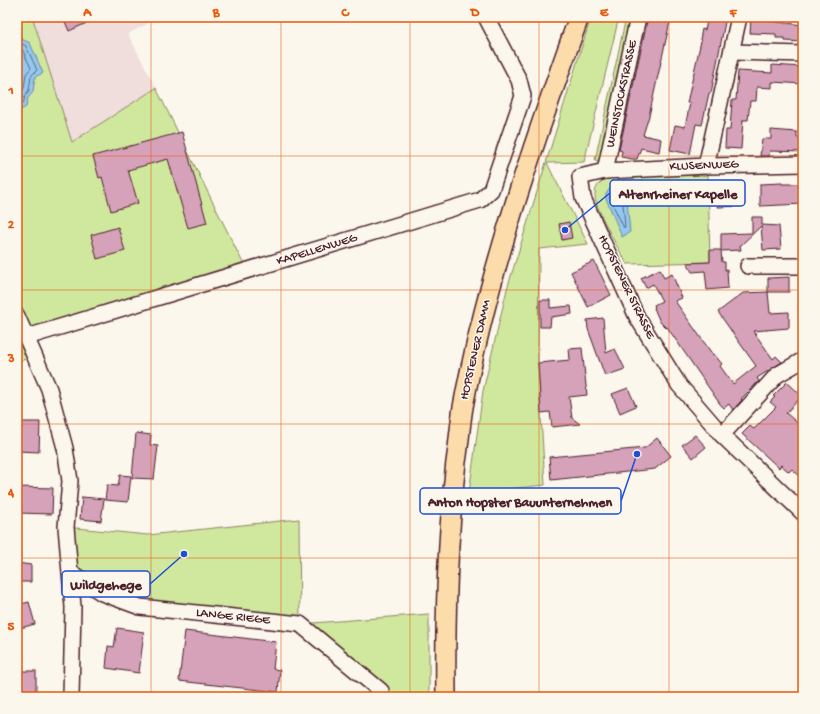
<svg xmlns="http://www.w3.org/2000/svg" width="820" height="714" font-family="'Gochi Hand',sans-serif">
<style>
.built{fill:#f0dedd}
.green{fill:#d0e89d;stroke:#8d8464}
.water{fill:#91c9f0;stroke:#7585a1}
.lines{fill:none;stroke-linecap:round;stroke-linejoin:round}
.shore{stroke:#66637a;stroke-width:1}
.building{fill:#d6a2ba;stroke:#4a1f2b}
.minor-casing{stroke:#4a1f2b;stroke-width:18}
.major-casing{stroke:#4a1f2b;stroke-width:22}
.minor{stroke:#fbf7ec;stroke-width:15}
.major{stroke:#fddcac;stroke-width:19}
.grid{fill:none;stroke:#e8590c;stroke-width:1;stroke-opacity:0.55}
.labels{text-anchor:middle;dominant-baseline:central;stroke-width:3;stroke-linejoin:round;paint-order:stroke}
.street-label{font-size:13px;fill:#4a1f2b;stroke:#fbf7ec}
.leader{fill:none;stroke:#1d4ed8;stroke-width:1.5}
.callout-dot{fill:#1d4ed8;stroke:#fbf7ec;stroke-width:1.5}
.callout{fill:#fbf7ec;stroke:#1d4ed8;stroke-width:1.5}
.callout-label{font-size:14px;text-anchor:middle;font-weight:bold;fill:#4a1f2b}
.neatline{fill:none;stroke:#e8590c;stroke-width:1.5}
.grid-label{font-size:13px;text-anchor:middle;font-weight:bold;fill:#e8590c}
</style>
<rect width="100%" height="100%" fill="#fbf7ec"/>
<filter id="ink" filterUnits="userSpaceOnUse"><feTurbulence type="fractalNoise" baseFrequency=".025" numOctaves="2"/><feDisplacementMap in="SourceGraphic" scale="8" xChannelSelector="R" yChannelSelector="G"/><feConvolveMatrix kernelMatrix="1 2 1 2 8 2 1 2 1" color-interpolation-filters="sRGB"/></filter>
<g filter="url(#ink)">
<!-- built -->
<polygon class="built" points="17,17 160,17 128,34 156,88 72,143 33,19"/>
<!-- green -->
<g class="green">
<polygon points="591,17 619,17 584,162 547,163 588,244 539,249 538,363 545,485 469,493 483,391 507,289"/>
<polygon points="626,17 631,17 599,161 595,160"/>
<polygon points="17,18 33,19 72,142 156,88 247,271 27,337 35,356 17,362"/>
<path d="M708,175L710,262L627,264C620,251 593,206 595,193C596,184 603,179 612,177Z"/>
<polygon points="299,519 300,624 429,614 429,697 379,697 300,624 140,607 70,572 66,527 148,535"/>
</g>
<!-- water -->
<g class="water">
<polygon points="17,37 30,43 43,73 35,77 33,92 28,98 26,107 17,112"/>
<polygon points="618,187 626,189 630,232 622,237 605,196 610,188"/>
</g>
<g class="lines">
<!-- shore -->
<g class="shore">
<polyline points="17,41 26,46 37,70 31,76 29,90 25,96 23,104 17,108"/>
<polyline points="17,46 22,49 31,68 26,74 24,88 17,102"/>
<polygon points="618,191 622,193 625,226 624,228 609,197 612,192"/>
</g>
</g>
<!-- building -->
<g class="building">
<polygon points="63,17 100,17 69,31"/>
<polygon points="648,17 671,17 649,116 643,135 661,139 659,152 641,148 637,159 632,159 621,157 622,151 619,150"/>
<polygon points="708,17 726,17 711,93 709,93 702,125 696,124 690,154 670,150 675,125 685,127 690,103 687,103 701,41 700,40 702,29 705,30"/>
<polygon points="751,17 768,17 770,21 803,25 803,42 785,41 785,38 776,38 776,34 750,33"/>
<polygon points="772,65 803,67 803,84 772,82 772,88 757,87 756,101 750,101 748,120 743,120 741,149 725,148 726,130 730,130 732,100 736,100 738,71 772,73"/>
<polygon points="771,130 797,132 797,138 803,138 803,152 770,151 769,156 760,156 762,139 771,139"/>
<polygon points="182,132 207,223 188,228 168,159 128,170 138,203 111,211 102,177 99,178 93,156"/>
<polygon points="782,183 782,184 803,184 803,204 760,206 760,184"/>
<polygon points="740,184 741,206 718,207 718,185"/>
<polygon points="752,217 762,217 762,225 779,226 781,249 763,250 761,226 740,246 741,250 721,251 722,262 725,262 725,270 727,269 728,288 707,290 705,271 692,272 687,263 710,262 710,250 721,250 721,234 752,233"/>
<polygon points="569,222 572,238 562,240 559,224"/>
<polygon points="118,227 125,251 97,259 91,235"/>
<polygon points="594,261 611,295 588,307 571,272"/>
<polygon points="660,269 664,278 672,274 682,298 675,301 713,355 714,354 722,364 720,366 733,384 756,366 718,312 743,293 768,292 770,313 789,312 789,328 753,331 773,359 776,356 782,362 757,378 759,381 741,399 742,400 733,410 729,404 724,408 720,404 667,327 666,328 660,322 654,308 655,308 654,305 662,301 653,284 646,288 641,278"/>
<polygon points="789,277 789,292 768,292 768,278"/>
<polygon points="540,300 550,300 550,308 571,306 572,314 551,317 550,327 540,327"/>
<polygon points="603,318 606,353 615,349 625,369 605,376 588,329 587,320"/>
<polygon points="582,348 587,395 569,397 572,418 580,424 552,427 550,412 541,413 538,363 570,360 569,349"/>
<polygon points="787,382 802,396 786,413 803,428 803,479 792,469 789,472 781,465 779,468 742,434 750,426 754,429 776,407 770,402 775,397 773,396"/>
<polygon points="628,388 636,406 620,413 612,394"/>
<polygon points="19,422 40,422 39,452 17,451"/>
<polygon points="136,433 151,435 150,445 158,446 154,479 132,478"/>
<polygon points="695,435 706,447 693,458 682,445"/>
<polygon points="657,438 671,456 655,469 551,480 549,457 645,448"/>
<polygon points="120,475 131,476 128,502 105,500 107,485 118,486"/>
<polygon points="17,487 53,488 52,514 17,513"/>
<polygon points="82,497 104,499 101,521 80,519"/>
<polygon points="17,563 31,565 31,582 17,582"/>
<polygon points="29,602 35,624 17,629 17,605"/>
<polygon points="117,628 144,632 139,673 106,668 108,646 114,647"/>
<polygon points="185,631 276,642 273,669 280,670 278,692 179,681"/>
<rect x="18" y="671" width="18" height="26"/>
</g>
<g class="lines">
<defs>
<g id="minor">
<polyline points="732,52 803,54"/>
<polyline points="803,164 706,166 605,171 580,177 583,198 637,317 679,385 722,435 803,513"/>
<polyline points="706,166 739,17"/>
<polyline points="605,171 638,17"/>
<polyline points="748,266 803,266"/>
<polyline points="17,316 49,389 65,448 70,481 66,527 73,607 71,697"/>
<polyline points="27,337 480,200 491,190 523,96 519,80 486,17"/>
<polyline points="722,435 777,375 803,360"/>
<polyline points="70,572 102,593 140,607 300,624 381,691"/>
</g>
<path id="major" d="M446,697C445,618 447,541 456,462C459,444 460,425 463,407C488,273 533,145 579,17"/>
</defs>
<!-- minor casing -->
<use href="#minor" class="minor-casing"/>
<!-- major casing -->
<use href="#major" class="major-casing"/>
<!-- minor -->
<use href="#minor" class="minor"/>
<!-- major -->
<use href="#major" class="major"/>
</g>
</g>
<!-- grid -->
<path class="grid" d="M151,17V697M281,17V697M410,17V697M539,17V697M669,17V697M17,156H803M17,290H803M17,424H803M17,558H803"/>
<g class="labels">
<!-- street labels -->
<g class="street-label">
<text transform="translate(622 94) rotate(-78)">WEINSTOCKSTRASSE</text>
<text transform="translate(704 166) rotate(-2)">KLUSENWEG</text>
<text transform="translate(317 250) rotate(-17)">KAPELLENWEG</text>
<text transform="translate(626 287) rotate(64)">HOPSTENER STRASSE</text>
<text transform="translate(476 350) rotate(-77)">HOPSTENER DAMM</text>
<text transform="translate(233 617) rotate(6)">LANGE RIEGE</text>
</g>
</g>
<!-- callouts -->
<path class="leader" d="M565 230L610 193M637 454L621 501M184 554L150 584"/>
<g class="callout-dot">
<circle cx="565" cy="230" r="4"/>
<circle cx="637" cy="454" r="4"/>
<circle cx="184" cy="554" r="4"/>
</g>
<g class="callout">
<rect x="610" y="180" width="135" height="26" rx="4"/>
<rect x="420" y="488" width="201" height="26" rx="4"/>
<rect x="62" y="571" width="88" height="26" rx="4"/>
</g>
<g class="callout-label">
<text x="678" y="198">Altenrheiner Kapelle</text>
<text x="520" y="506">Anton Hopster Bauunternehmen</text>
<text x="106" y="589">Wildgehege</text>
</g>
<!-- margin -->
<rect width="820" height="714" fill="none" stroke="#fbf7ec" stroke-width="44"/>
<rect x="22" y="22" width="776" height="670" class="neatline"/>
<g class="grid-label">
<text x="87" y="16">A</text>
<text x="216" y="16">B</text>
<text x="345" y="16">C</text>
<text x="475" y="16">D</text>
<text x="604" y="16">E</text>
<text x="733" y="16">F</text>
<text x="11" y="94">1</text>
<text x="11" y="228">2</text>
<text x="11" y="362">3</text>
<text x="11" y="496">4</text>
<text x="11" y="630">5</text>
</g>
</svg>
